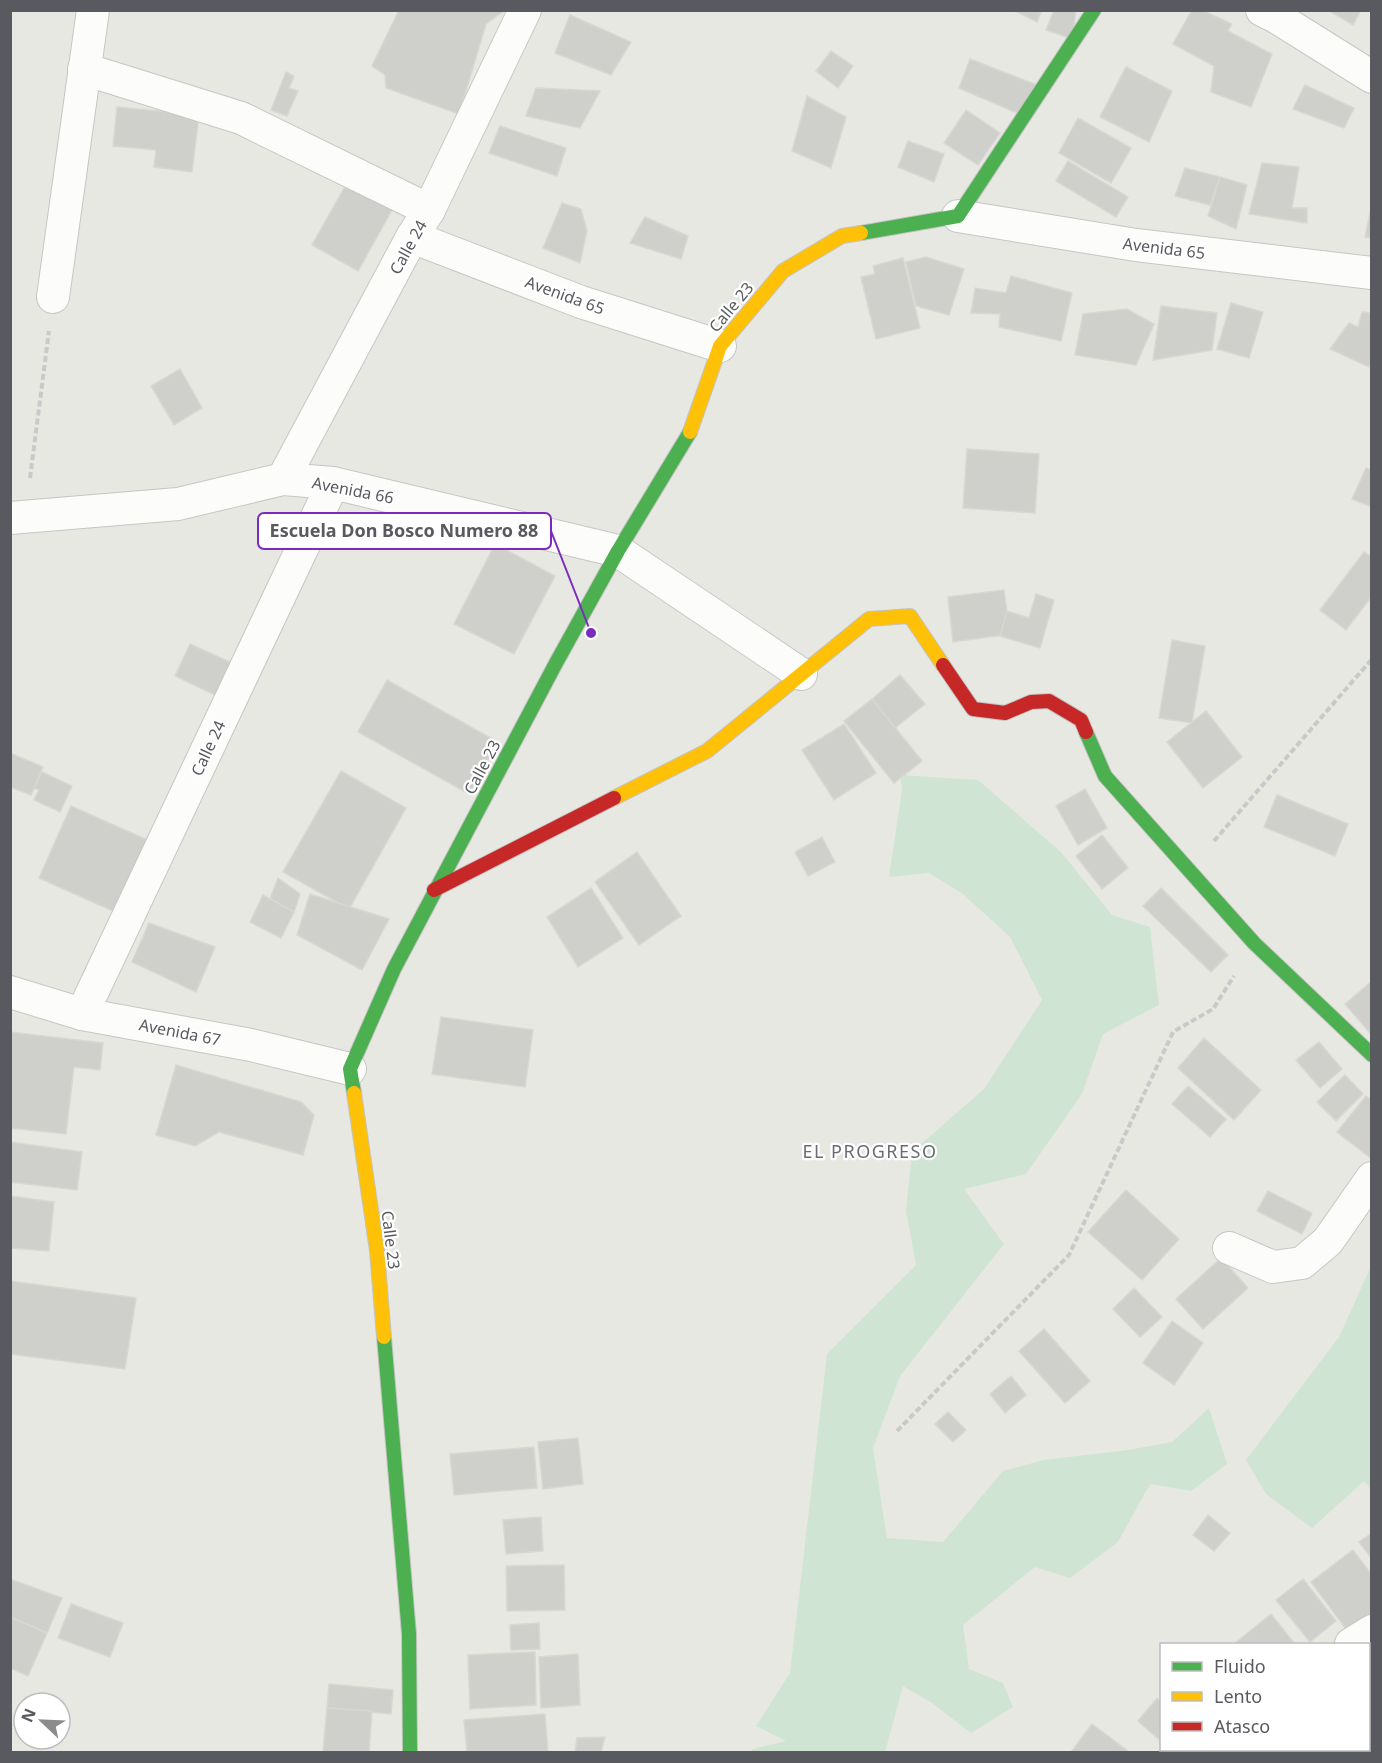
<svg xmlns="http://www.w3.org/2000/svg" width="1382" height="1763" font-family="'Noto Sans',sans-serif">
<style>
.green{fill:#d0e4d3}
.building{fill:#cfcfcc;stroke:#d8d7d2;stroke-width:1.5}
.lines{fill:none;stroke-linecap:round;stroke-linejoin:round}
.street-casing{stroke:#c6c6c5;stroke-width:34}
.fast-casing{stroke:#c4c4c4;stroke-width:16}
.slow-casing{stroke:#c4c4c4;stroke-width:16}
.jam-casing{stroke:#c4c4c4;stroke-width:16}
.path{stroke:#c6cac9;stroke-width:4;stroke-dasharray:6 3;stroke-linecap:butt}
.street{stroke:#fcfcfb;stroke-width:32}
.fast{stroke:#4caf50;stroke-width:14}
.slow{stroke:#ffc107;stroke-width:14}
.jam{stroke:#c62828;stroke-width:14}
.labels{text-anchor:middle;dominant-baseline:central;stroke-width:4.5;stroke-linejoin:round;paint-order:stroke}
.street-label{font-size:16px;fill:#595a60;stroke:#fff}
.neighbourhood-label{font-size:18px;letter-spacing:1.5px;fill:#6a6c72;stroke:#fff}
.leader{fill:none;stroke:#7b2cbf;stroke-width:2}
.callout-dot{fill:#7b2cbf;stroke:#fff;stroke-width:2}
.callout{fill:#fff;stroke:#7b2cbf;stroke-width:2}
.callout-label{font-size:18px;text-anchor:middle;font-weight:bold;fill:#595a60}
</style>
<rect width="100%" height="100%" fill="#e8e8e3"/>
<!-- green -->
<g class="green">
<polygon points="900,775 978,780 1061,852 1112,915 1150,927 1159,1005 1103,1034 1082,1094 1026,1174 964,1189 1004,1244 900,1376 873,1448 887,1538 943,1542 1003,1471 1044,1460 1128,1450 1172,1442 1209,1408 1227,1464 1191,1491 1150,1484 1118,1542 1070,1578 1035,1567 963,1625 969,1669 1003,1683 1013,1707 971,1733 932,1703 903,1686 885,1752 750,1752 753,1749 786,1741 756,1726 790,1673 827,1354 916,1265 906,1211 912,1152 984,1089 1042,1000 1010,937 963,894 929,873 889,877 902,790"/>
<polygon points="1371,1266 1371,1490 1364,1481 1312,1528 1266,1494 1246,1460 1339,1337"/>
</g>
<!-- building -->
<g class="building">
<polygon points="399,10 505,10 486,24 459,114 386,88 385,75 372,66"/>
<polygon points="1013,10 1042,10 1037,22"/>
<polygon points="1054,10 1076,10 1072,39 1046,30"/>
<polygon points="1192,10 1202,10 1232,24 1228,31 1272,54 1251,107 1211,92 1214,66 1173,44"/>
<polygon points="1328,10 1361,10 1353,25"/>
<polygon points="570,15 631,42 611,75 555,53"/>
<polygon points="831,51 853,66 838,88 816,71"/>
<polygon points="970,59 1037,85 1017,113 959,88"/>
<polygon points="1126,67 1172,91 1149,142 1100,117"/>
<polygon points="286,72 294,76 289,88 298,91 287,116 271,110"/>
<polygon points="1305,85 1354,108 1344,128 1293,109"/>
<polygon points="536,88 600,91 580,128 526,116"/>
<polygon points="807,96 846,117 831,168 792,151"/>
<polygon points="117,107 199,115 192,172 154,167 156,150 113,146"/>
<polygon points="966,110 1000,133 978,165 944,143"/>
<polygon points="1078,118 1131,148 1111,183 1059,153"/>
<polygon points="500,126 566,148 557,176 489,153"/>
<polygon points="908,141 944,154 934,182 898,167"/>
<polygon points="1068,161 1128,197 1116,217 1056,181"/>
<polygon points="1262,163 1299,167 1292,208 1307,208 1307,223 1249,214"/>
<polygon points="1185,168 1220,177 1210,205 1175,196"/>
<polygon points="1220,177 1247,185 1236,229 1208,216"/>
<polygon points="347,183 392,210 358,271 312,245"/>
<polygon points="562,203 581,209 587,231 580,263 543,248"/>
<polygon points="1372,204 1372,238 1365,237"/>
<polygon points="645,217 688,236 681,259 630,243"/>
<polygon points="926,257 964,269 949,315 916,306 906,262"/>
<polygon points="903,258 920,328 876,339 861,277 875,274 873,266"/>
<polygon points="1011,276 1072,293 1061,341 999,327 1000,314 971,313 975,288 1006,293"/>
<polygon points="1231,303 1263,312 1249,358 1217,349"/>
<polygon points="1161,306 1217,313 1212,350 1153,360"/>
<polygon points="1127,309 1154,324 1136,365 1075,355 1083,314"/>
<polygon points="1362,312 1372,313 1372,361 1369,367 1330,349 1349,323 1358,327"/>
<polygon points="180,369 202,408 174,425 151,386"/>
<polygon points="967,449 1039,454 1035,513 963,508"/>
<polygon points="1366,468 1372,470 1372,507 1352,499"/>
<polygon points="495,544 555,576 514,654 454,624"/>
<polygon points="1364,552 1372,557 1372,596 1346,630 1320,610"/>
<polygon points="1004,590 1010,634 953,642 948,597"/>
<polygon points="1036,594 1054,600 1040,648 1000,636 1007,611 1029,618"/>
<polygon points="1172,640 1205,646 1192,723 1159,718"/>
<polygon points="190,644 232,663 217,696 175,676"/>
<polygon points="900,675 925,704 895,728 872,699"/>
<polygon points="387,680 498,742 469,794 358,732"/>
<polygon points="872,699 922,761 894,783 844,721"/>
<polygon points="1206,711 1242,757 1203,788 1167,742"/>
<polygon points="844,724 876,773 834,800 802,750"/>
<polygon points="10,753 43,767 31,795 10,787"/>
<polygon points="341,771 406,808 349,909 283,872"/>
<polygon points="42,772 72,786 60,812 34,800 39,790 34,788"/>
<polygon points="1085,789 1107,828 1078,845 1056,806"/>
<polygon points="1277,795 1348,824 1335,856 1264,827"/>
<polygon points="71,806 154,843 122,915 39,878"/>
<polygon points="1102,835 1128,868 1102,889 1076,856"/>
<polygon points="822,837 835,862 808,876 795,852"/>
<polygon points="637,852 681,916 639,945 595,882"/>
<polygon points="278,878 300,894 294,912 270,899"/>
<polygon points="591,888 623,938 578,967 547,917"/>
<polygon points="1161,888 1228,955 1211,972 1143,906"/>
<polygon points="310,894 389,919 362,970 297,935"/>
<polygon points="263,895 294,912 281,938 250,922"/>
<polygon points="149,923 215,947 196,992 132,962"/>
<polygon points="1372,981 1372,1034 1371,1034 1345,1004"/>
<polygon points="441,1017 533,1030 525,1087 432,1074"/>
<polygon points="10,1032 103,1043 100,1070 74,1067 66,1134 10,1128"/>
<polygon points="1204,1038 1261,1090 1234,1120 1178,1068"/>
<polygon points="1319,1042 1342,1069 1320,1088 1296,1060"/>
<polygon points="176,1065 301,1102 314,1115 303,1155 219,1132 195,1146 156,1135"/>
<polygon points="1345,1075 1363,1094 1336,1121 1317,1102"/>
<polygon points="1188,1086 1226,1119 1210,1137 1172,1104"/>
<polygon points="1366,1096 1372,1100 1372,1159 1337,1132"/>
<polygon points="10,1142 82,1152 77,1190 10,1182"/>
<polygon points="1126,1190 1179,1239 1142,1280 1088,1232"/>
<polygon points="1268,1191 1312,1213 1302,1234 1257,1211"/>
<polygon points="10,1196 54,1202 49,1251 10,1248"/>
<polygon points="1221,1258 1248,1288 1203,1329 1176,1299"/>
<polygon points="10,1281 136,1298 125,1369 10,1354"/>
<polygon points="1134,1288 1162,1317 1140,1337 1113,1309"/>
<polygon points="1172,1321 1203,1343 1174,1385 1143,1363"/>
<polygon points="1044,1329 1090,1381 1065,1403 1019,1351"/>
<polygon points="1011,1376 1026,1395 1005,1413 990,1394"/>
<polygon points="948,1412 966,1430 953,1442 935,1424"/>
<polygon points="578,1438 583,1484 543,1489 538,1442"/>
<polygon points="534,1447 537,1488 454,1495 450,1454"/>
<polygon points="1208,1515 1230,1533 1214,1551 1193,1535"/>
<polygon points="541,1517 543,1551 506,1554 503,1520"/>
<polygon points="1372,1533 1372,1559 1359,1542"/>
<polygon points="1353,1550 1372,1575 1372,1617 1349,1633 1311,1582"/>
<polygon points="564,1565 565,1610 507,1611 506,1566"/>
<polygon points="10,1579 62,1598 47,1633 10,1617"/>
<polygon points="1303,1579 1336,1621 1310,1642 1276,1600"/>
<polygon points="71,1604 123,1623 110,1657 58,1638"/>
<polygon points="1271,1614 1295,1644 1234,1644"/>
<polygon points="10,1617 47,1633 28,1676 10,1668"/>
<polygon points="539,1623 540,1649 511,1650 510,1625"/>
<polygon points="535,1652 536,1705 470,1709 468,1655"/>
<polygon points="578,1654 580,1705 541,1708 539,1657"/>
<polygon points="329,1684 393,1690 391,1714 327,1708"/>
<polygon points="1157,1698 1162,1702 1162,1742 1138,1721"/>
<polygon points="327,1708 372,1711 369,1752 323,1752"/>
<polygon points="545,1714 548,1752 467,1752 464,1720"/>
<polygon points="1092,1724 1129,1752 1071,1752"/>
<polygon points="605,1737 601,1752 575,1752 577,1738"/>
</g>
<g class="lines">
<defs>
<g id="street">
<polyline points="1262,10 1276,17 1372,77"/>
<polyline points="84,69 241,118 429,210"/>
<polyline points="958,216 1136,245 1372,273"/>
<polyline points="412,237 581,302 720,346"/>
<polyline points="53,297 93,10"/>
<polyline points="283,479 412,237 429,210 525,10"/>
<polyline points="10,518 178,504 283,479 333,483 618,551 801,674"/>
<polyline points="10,992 82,1014 251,1045 350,1069"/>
<polyline points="82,1014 333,483"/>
<polyline points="1229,1248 1273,1267 1302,1263 1328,1241 1372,1178"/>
<polyline points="1351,1644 1372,1631"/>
<polyline points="1368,1698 1372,1699"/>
<polyline points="1201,1752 1205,1750"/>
</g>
<g id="fast">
<polyline points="861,233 958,216 1094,10"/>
<polyline points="1086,732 1105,776 1254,943 1372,1055"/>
<polyline points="354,1093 350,1069 394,969 556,663 618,551 690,432"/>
<polyline points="384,1337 409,1634 410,1752"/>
</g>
<g id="slow">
<polyline points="690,432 720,346 783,271 842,236 861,233"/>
<polyline points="614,798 707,751 869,619 910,616 943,665"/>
<polyline points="354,1093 377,1251 384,1337"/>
</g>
<g id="jam">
<polyline points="943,665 973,709 1005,713 1031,702 1049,701 1081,720 1086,732"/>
<polyline points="434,890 614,798"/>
</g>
</defs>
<!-- street casing -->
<use href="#street" class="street-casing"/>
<!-- fast casing -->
<use href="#fast" class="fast-casing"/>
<!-- slow casing -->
<use href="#slow" class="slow-casing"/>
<!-- jam casing -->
<use href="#jam" class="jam-casing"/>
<!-- path -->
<g class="path">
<polyline points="30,478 49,331"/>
<polyline points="1214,841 1372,659"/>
<polyline points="897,1431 1069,1255 1173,1032 1213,1009 1234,976"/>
</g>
<!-- street -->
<use href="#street" class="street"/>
<!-- fast -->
<use href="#fast" class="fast"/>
<!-- slow -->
<use href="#slow" class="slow"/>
<!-- jam -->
<use href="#jam" class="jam"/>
</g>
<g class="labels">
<!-- street labels -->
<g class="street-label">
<text transform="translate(408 247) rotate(-61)">Calle 24</text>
<text transform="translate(1164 248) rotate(7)">Avenida 65</text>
<text transform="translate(565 295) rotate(20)">Avenida 65</text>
<text transform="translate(731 307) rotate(-50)">Calle 23</text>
<text transform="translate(353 490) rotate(11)">Avenida 66</text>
<text transform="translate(208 748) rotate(-65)">Calle 24</text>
<text transform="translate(482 767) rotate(-62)">Calle 23</text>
<text transform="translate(180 1032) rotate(11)">Avenida 67</text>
<text transform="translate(391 1240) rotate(83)">Calle 23</text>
</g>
<!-- neighbourhood labels -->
<g class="neighbourhood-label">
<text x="870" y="1151">EL PROGRESO</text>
</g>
</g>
<!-- callouts -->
<path class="leader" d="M591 633L551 531"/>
<circle class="callout-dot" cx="591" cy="633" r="6"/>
<rect class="callout" x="258" y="513" width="293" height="36" rx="6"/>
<g class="callout-label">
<text x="404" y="537">Escuela Don Bosco Numero 88</text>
</g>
<!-- border -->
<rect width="1382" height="1763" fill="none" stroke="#595a60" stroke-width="24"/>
<!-- legend -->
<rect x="1160" y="1643" width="210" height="108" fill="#ffffff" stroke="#bdbdbf" stroke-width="1.5"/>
<rect x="1172" y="1662" width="30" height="9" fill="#4caf50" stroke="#bdbdbf" stroke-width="1.5"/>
<text x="1214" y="1673" font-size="18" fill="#595a60">Fluido</text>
<rect x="1172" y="1692" width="30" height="9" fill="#ffc107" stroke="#bdbdbf" stroke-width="1.5"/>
<text x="1214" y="1703" font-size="18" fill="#595a60">Lento</text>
<rect x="1172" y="1722" width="30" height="9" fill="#c62828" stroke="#bdbdbf" stroke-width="1.5"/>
<text x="1214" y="1733" font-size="18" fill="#595a60">Atasco</text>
<!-- north arrow -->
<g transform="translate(42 1721) rotate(293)"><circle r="28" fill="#ffffff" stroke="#bdbdbf" stroke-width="1.5"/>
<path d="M0-4.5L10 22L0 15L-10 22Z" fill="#8b8c8e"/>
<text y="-9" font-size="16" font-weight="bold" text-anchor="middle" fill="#595a60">N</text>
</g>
</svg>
